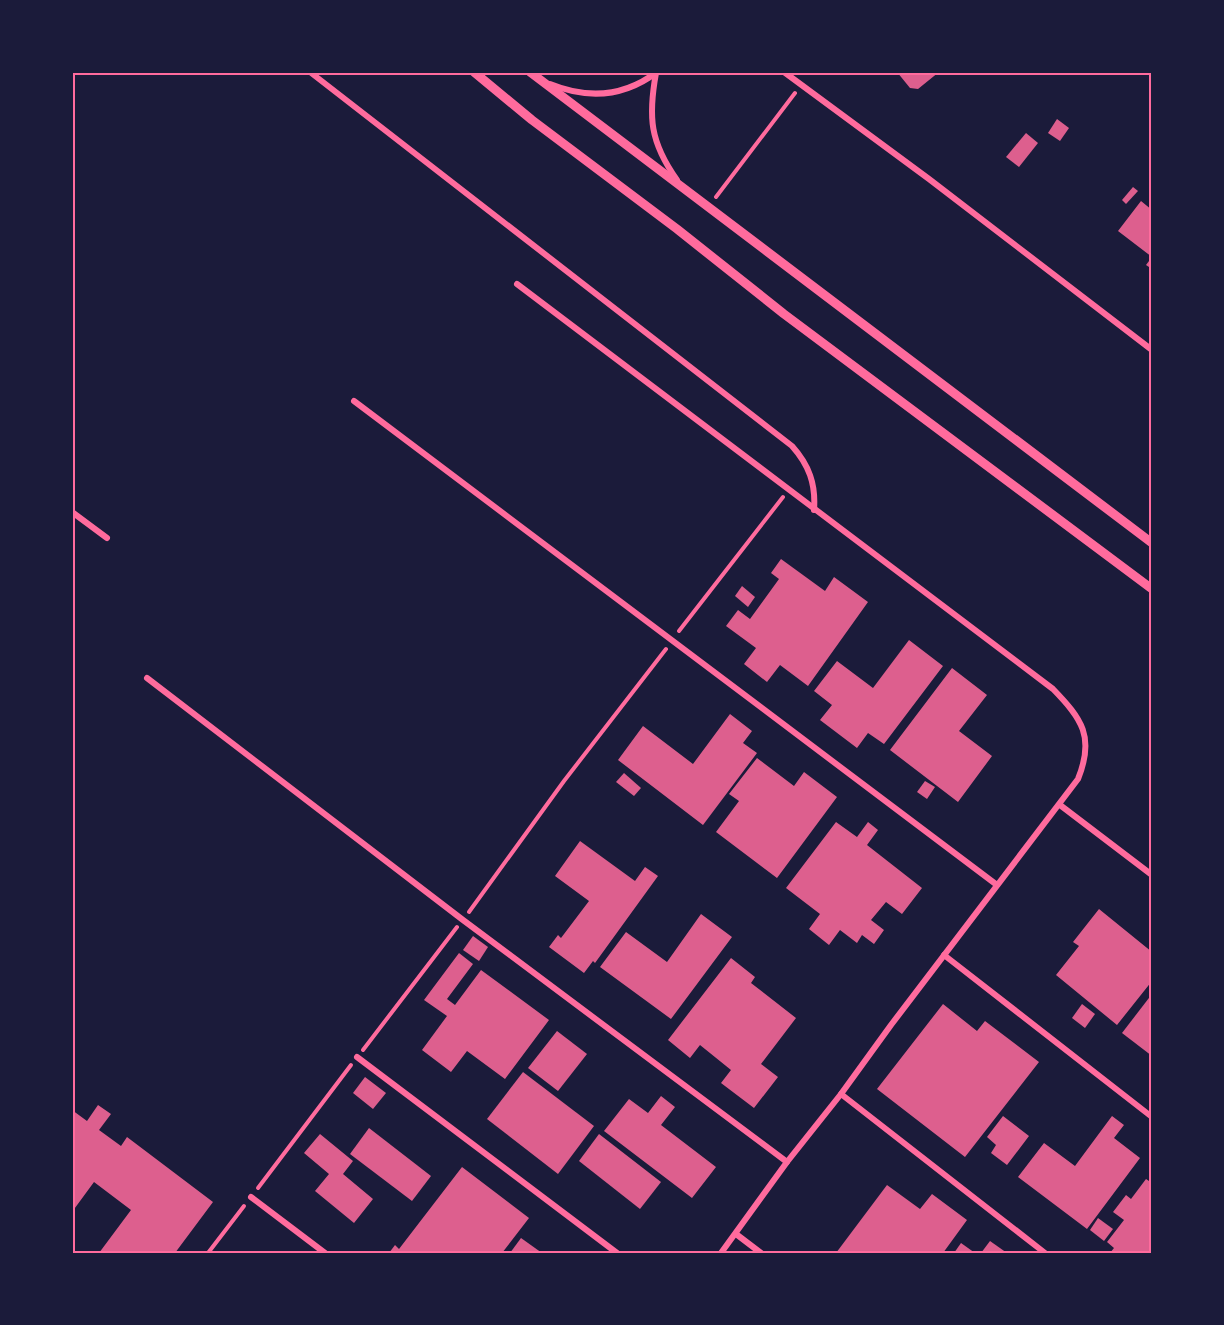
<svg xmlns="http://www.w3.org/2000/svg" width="1224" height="1325" font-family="'Noto Serif',serif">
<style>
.building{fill:#dd5f8e}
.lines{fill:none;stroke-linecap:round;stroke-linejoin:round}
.path{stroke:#ff6b9d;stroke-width:4}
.minor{stroke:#ff6b9d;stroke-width:6}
.tertiary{stroke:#ff6b9d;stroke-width:9}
.neatline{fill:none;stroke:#ff6b9d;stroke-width:2}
</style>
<rect width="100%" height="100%" fill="#1b1b3a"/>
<!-- building -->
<g class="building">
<polygon points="897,72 939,72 918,89 910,88"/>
<polygon points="1057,119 1069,128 1060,141 1048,133"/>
<polygon points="1026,133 1038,143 1019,167 1006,157"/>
<polygon points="1133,187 1138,191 1126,204 1122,200"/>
<polygon points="1141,201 1152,210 1152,269 1146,265 1152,257 1118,231"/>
<polygon points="781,559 825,591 834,577 868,602 808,686 780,665 767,682 744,664 756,648 726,626 738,610 750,619 779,579 771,573"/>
<polygon points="742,586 755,597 748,607 735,596"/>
<polygon points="909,640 943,666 884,744 868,733 857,748 820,720 832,705 814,691 837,661 873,688"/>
<polygon points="952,668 987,695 959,731 992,756 958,802 890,750"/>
<polygon points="730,714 752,731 743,743 757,753 703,825 618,760 643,726 693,764"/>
<polygon points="757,758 794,786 804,772 837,797 777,878 716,832 739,801 729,794"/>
<polygon points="624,773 641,788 634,796 616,782"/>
<polygon points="925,781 935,787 927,799 917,792"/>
<polygon points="836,822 857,837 868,822 878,830 867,845 922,888 902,914 886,902 871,920 884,930 874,944 862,935 857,943 840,930 829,945 809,929 820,914 786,888"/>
<polygon points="580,841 635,881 645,867 658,876 595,963 593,961 584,973 549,947 558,935 561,938 589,901 555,876"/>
<polygon points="1099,909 1152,952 1152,981 1117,1025 1056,975 1079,946 1073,942"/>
<polygon points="701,914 732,937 671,1019 600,967 626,932 667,962"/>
<polygon points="473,936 488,947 479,961 463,950"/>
<polygon points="459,953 473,964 447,999 455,1005 481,970 549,1020 505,1079 467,1051 451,1072 422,1050 447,1016 424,1000"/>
<polygon points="731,958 755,977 751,983 796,1018 761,1064 778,1077 754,1108 721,1083 731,1070 700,1045 690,1058 668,1040"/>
<polygon points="1152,994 1152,1056 1122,1033"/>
<polygon points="943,1004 977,1031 985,1021 1039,1062 965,1157 877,1089"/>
<polygon points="1082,1004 1095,1014 1085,1028 1072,1018"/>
<polygon points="557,1031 587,1054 558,1091 528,1068"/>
<polygon points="523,1072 594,1126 558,1174 487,1119"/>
<polygon points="365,1077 386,1093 373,1109 353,1093"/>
<polygon points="661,1096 675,1107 661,1125 716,1167 692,1198 604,1131 629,1099 648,1113"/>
<polygon points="98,1105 111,1114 99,1130 121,1146 127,1137 213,1202 175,1253 99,1253 131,1210 94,1182 72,1212 72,1110 87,1121"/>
<polygon points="1003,1116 1029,1136 1007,1165 991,1153 996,1145 987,1137"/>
<polygon points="1112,1116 1124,1125 1114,1138 1140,1158 1087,1229 1018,1177 1044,1143 1075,1166"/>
<polygon points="369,1128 431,1176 412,1201 350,1154"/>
<polygon points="320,1134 353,1161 343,1174 373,1199 354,1223 315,1191 329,1174 304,1153"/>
<polygon points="599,1134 661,1182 640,1209 579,1161"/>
<polygon points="462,1167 529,1218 502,1253 389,1253 395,1245 399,1249"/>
<polygon points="1146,1179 1152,1183 1152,1253 1110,1253 1114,1248 1107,1242 1124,1220 1113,1212 1126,1195 1131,1199"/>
<polygon points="887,1185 920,1209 932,1194 967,1220 943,1253 836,1253"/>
<polygon points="1098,1218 1113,1229 1104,1241 1090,1230"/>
<polygon points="521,1238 542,1253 510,1253"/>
<polygon points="990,1241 1007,1253 981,1253"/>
<polygon points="961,1243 975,1253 954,1253"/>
</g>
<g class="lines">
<!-- path -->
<g class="path">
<polyline points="716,197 795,93"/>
<polyline points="679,631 783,497"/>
<polyline points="469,912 564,781 666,649"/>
<polyline points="363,1050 457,927"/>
<polyline points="258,1188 351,1065"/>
<polyline points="208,1253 244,1206"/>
</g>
<!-- minor -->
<g class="minor">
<path d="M310,72L792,446C809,465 816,484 814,510"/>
<polyline points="784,72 929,179 1152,350"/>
<path d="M656,73C648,117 650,142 677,180"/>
<path d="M550,84C587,99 624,97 657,72"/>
<path d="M517,284L1053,689C1082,719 1095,737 1078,779L891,1025L841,1094L787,1162L721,1253"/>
<polyline points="354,401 997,885"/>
<polyline points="72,512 107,538"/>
<polyline points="147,678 463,920 787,1162"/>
<polyline points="1060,805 1152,875"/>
<polyline points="944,955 1152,1117"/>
<polyline points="357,1057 617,1253"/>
<polyline points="841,1094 1045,1253"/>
<polyline points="251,1197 325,1253"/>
<polyline points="736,1234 761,1253"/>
</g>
<!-- tertiary -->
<g class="tertiary">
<polyline points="474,72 532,120 677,229 784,314 1152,589"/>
<polyline points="530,72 1152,543"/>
</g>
</g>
<!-- border -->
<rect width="1224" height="1325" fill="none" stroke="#1b1b3a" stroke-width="147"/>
<rect x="74" y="74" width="1076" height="1178" class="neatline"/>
</svg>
